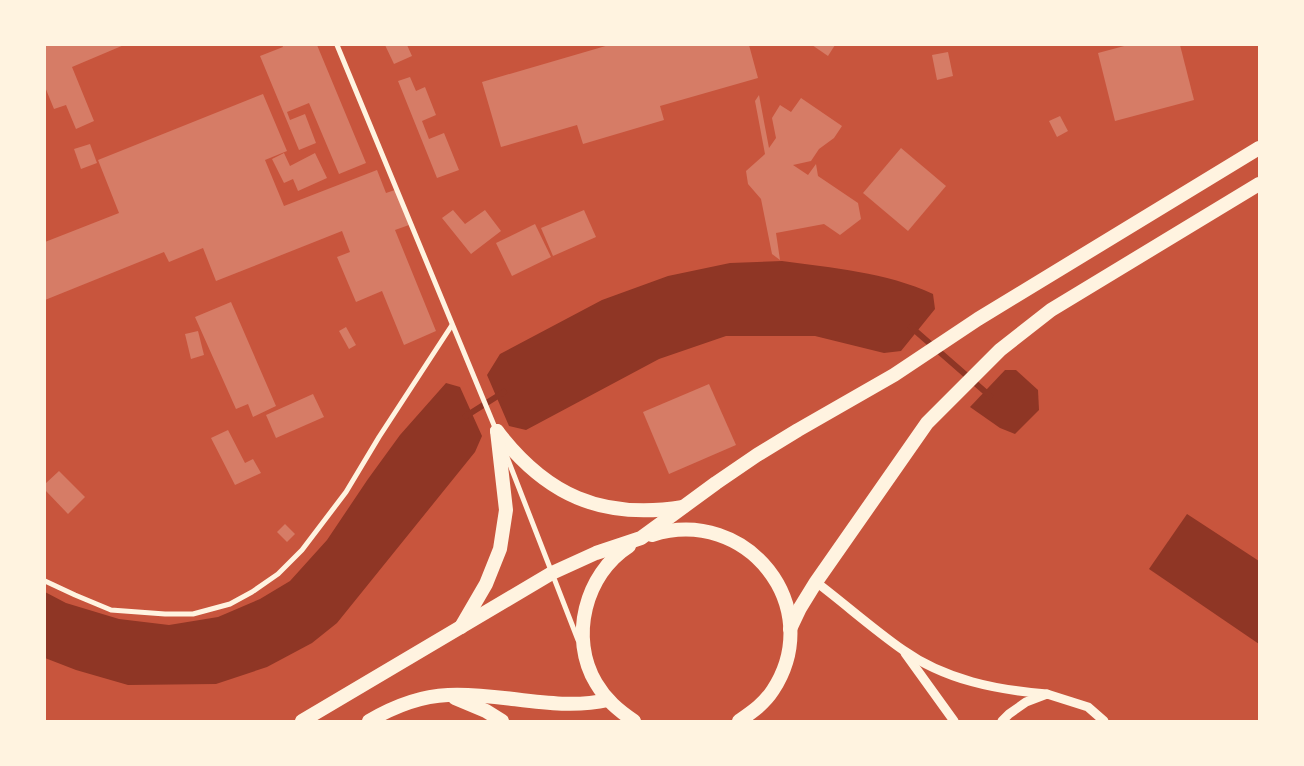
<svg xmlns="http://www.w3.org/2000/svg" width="1304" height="766" font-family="Karla,sans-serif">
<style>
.water{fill:#8f3625}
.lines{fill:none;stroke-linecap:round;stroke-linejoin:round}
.stream{stroke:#8f3625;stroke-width:6}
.building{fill:#d67c66}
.minor{stroke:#fff3e0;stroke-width:5}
.tertiary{stroke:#fff3e0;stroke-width:9}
.trunk{stroke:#fff3e0;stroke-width:14}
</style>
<rect width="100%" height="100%" fill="#c8553d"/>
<!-- water -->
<g class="water">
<path d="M782,261C832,268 886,272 933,294L935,309L901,351L884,353L815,336H726L659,359L526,430L509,426L487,375L500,354L602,300L668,276L730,263Z"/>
<polygon points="1005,370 1016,370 1038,390 1039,410 1015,434 1000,428 970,407"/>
<polygon points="446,383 460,387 482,436 475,452 337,623 312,643 267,667 216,684 128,685 76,670 45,658 45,592 66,603 119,619 169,625 218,617 260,599 290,581 327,540 368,479 400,435"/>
<polygon points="1187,514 1259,561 1259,644 1149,569"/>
</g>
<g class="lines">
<!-- stream -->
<g class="stream">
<polyline points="911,327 990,396"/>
<polyline points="466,416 504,392"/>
</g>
</g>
<!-- building -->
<g class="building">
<polygon points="45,45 124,45 72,67 94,121 76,129 66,105 54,109 45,87"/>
<polygon points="282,45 317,45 366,163 339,174 309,103 287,112 290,120 305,114 316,143 299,150 260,56 283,47"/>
<polygon points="385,45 407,45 412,56 394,64"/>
<polygon points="609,45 749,45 758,78 660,106 664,120 583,144 577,125 501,147 482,82"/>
<polygon points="812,45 835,45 828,56"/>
<polygon points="1128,45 1180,45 1194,100 1115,121 1098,53"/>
<polygon points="948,52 953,76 937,80 932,55"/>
<polygon points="410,77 416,91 425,87 436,115 422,121 429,139 444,133 459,170 437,178 398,81"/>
<polygon points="263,94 287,151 265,160 284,206 377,170 386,193 395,190 409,225 395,230 436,331 404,345 382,291 356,302 337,257 350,252 342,231 216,281 203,248 169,262 164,252 45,300 45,242 119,213 98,160"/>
<polygon points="759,95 769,148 776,138 772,118 780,105 791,112 801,98 842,126 834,138 819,149 811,161 793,165 808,175 816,164 818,176 858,203 861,219 840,235 824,224 776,233 780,260 772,254 761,199 748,184 746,171 765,154 755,101"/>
<polygon points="1060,116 1068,131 1057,137 1049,121"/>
<polygon points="90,144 97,163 81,169 74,149"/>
<polygon points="901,148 946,186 908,231 863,193"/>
<polygon points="284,153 290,166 315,153 327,178 298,191 293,179 284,183 272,159"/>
<polygon points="453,210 465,224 485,210 501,231 471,254 442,218"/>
<polygon points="584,210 596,237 553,256 541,228"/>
<polygon points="535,224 551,257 512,276 496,243"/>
<polygon points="231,302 276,406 253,417 248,404 236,409 195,317"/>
<polygon points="346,327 356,345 349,349 339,331"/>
<polygon points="198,331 204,355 191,359 185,334"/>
<polygon points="709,384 736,445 669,474 643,412"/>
<polygon points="313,394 324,417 276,438 266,415"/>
<polygon points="228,430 245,463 253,459 261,473 235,485 211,438"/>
<polygon points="59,471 85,497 68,514 45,490 45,484"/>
<polygon points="285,524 295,534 287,542 277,532"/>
</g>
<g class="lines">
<!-- minor -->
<g class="minor">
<polyline points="337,45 496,430"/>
<polyline points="505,452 578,640"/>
<polyline points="45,581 75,595 111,610 165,614 193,614 230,604 252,592 278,574 302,550 346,492 379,437 452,325"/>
</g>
<!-- tertiary -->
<g class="tertiary">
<path d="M816,582C845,604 873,629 903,650C945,680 997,690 1047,694"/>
<polyline points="905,653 954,721"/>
<polyline points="1002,721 1009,714 1026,702 1047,694 1088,707 1104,721"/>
</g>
<!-- trunk -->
<g class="trunk">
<path d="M497,431C546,495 601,520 683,507"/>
<path d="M652,535C747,505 827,607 773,690C764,704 752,712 739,721"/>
<path d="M629,546C585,574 569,638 596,683C606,700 618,710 634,721"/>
<polyline points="461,627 486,584 500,549 506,510 497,431"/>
<polyline points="790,629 800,608 816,582 927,423 1000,350 1051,310 1259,184"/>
<polyline points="455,698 486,711 502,721"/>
<polyline points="302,721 552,573 596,553 641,538 716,483 757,455 798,430 894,375 978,319 1259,148"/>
<path d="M369,721C393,707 420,696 448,695C502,692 555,712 608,700"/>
</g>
</g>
<!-- border -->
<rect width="1304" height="766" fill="none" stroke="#fff3e0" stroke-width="92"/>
</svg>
